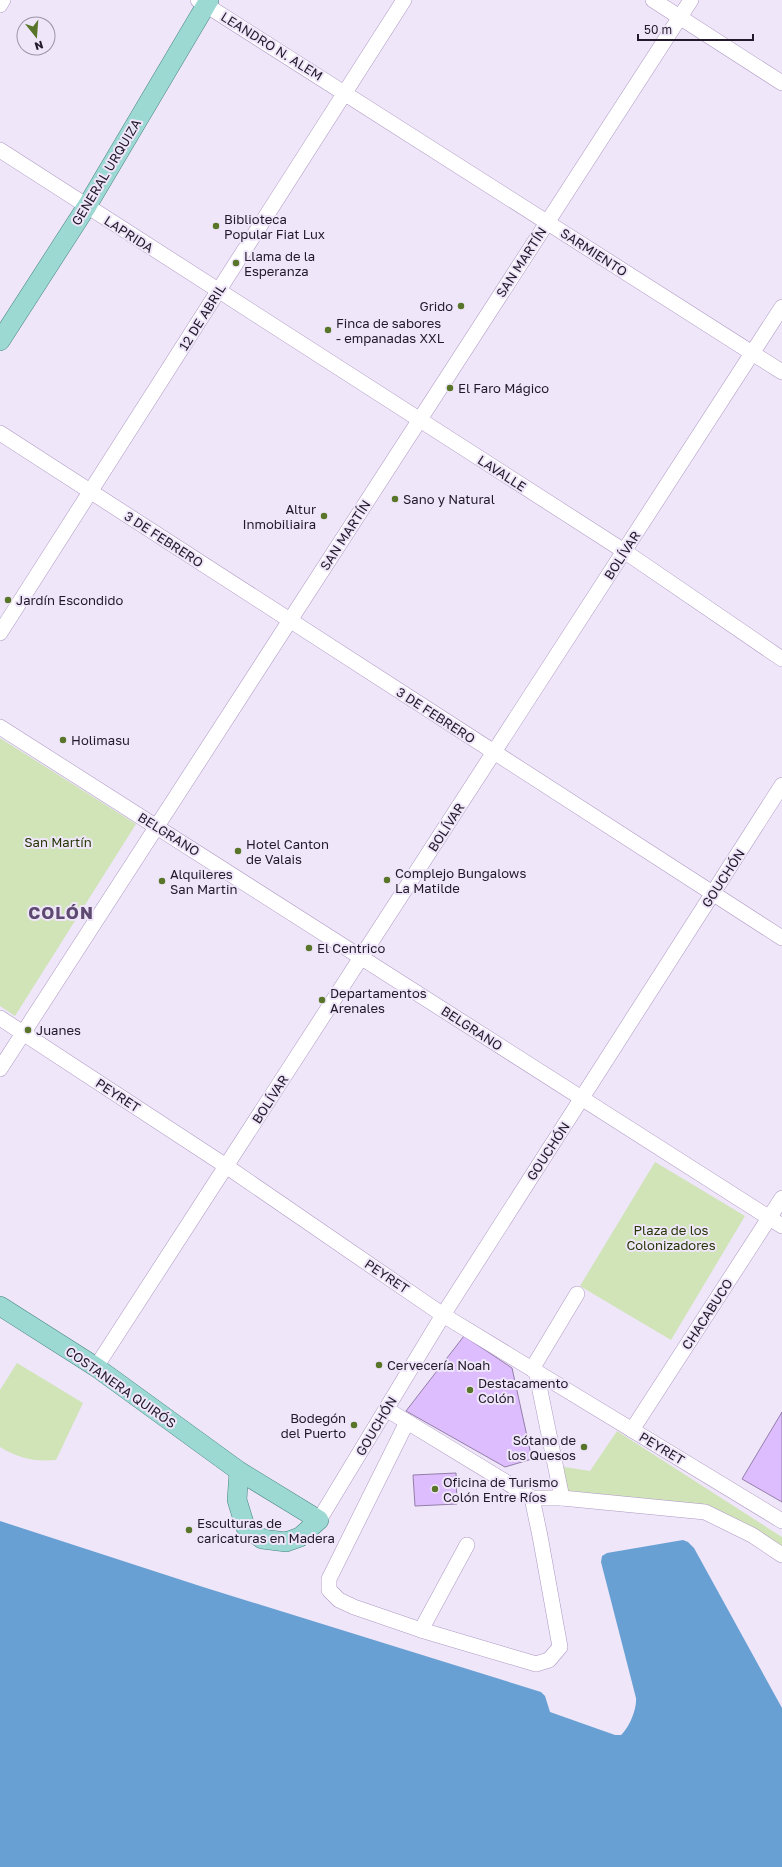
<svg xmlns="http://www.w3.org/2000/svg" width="782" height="1867" font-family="'Golos Text',sans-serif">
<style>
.green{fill:#d0e4b8}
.water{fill:#68a0d4}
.building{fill:#debdff;stroke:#937ea9}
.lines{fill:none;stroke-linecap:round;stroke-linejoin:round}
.minor-casing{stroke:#ae98c4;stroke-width:16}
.major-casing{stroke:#488585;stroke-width:20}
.minor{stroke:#fff;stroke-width:15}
.major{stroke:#9dd9d3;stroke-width:19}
.poi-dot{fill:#59752a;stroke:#efe6f9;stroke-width:1.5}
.labels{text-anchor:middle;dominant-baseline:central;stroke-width:4;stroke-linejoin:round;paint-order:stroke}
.street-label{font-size:13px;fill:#22192a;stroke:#efe6f9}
.poi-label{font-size:13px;fill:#22192a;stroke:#efe6f9;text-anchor:start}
.park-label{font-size:13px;fill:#273806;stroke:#efe6f9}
.district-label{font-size:17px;font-weight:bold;letter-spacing:1px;fill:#5e4a71;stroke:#efe6f9}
</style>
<rect width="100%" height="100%" fill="#efe6f9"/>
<!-- green -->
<g class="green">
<polygon points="0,738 136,824 15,1016 0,1006"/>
<polygon points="655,1162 745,1216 671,1340 580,1286"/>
<path d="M17,1363L83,1403L56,1460C35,1462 18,1458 0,1447V1390Z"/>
<polygon points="617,1431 782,1537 782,1548 696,1505 564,1492 558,1466 590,1471"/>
</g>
<!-- water -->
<path class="water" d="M0,1521L203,1587L541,1692L545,1696L550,1712L615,1735H621C629,1728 637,1709 636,1698L601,1562L602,1556L607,1553L683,1540L688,1542L694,1548L782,1708V1867H0Z"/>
<!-- building -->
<g class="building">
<polygon points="464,1336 512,1368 532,1459 505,1467 406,1411"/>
<polygon points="782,1412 782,1502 742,1479"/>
<polygon points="456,1473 457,1504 415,1506 413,1475"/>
</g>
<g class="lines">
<defs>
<g id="minor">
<polyline points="198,0 782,372"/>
<polyline points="653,0 782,83"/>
<polyline points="0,5 3,0"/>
<polyline points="0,150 624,551 782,659"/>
<polyline points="0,433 782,938"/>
<polyline points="0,633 404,0"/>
<polyline points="0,727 782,1226"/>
<polyline points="0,1018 226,1166 443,1315 782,1521"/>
<polyline points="0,1069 691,0"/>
<polyline points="96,1367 782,307"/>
<polyline points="532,1369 577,1294"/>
<polyline points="536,1371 562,1498"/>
<polyline points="386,1409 532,1498 562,1498 705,1512 752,1535 782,1555"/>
<polyline points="407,1422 329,1579 329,1590 339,1600 354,1607 421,1630 467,1545"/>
<polyline points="632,1430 782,1198"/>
<polyline points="319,1520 443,1315 782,785"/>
<polyline points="421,1630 536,1664 549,1660 560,1647 540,1536 532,1498"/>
</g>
<g id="major">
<polyline points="0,341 87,206 209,0"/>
<polyline points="0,1306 96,1367 239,1471 319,1520 300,1537 286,1542 262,1539 245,1526 237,1500 239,1471"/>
</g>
</defs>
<!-- minor casing -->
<use href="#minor" class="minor-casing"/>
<!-- major casing -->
<use href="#major" class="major-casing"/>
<!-- minor -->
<use href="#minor" class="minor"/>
<!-- major -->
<use href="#major" class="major"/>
</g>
<!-- markers -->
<g class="poi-dot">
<circle cx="216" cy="226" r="4"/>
<circle cx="236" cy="263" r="4"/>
<circle cx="461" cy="306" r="4"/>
<circle cx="328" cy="330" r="4"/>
<circle cx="450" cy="388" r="4"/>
<circle cx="395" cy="499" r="4"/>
<circle cx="324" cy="516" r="4"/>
<circle cx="8" cy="600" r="4"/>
<circle cx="63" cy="740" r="4"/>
<circle cx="238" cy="851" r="4"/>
<circle cx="387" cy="880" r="4"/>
<circle cx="162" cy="881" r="4"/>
<circle cx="309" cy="948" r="4"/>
<circle cx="322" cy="1000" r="4"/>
<circle cx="28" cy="1030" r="4"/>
<circle cx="379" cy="1365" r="4"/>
<circle cx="470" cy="1390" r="4"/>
<circle cx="354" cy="1425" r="4"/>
<circle cx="584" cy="1447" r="4"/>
<circle cx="435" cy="1489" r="4"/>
<circle cx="189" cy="1530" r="4"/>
</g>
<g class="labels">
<!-- street labels -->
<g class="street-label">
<text transform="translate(272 46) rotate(32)">LEANDRO N. ALEM</text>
<text transform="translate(106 172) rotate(-59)">GENERAL URQUIZA</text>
<text transform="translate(129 234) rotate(33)">LAPRIDA</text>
<text transform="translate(594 252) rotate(33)">SARMIENTO</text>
<text transform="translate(521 262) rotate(-57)">SAN MARTÍN</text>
<text transform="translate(202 317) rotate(-58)">12 DE ABRIL</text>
<text transform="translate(502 473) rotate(33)">LAVALLE</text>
<text transform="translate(345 535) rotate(-57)">SAN MARTÍN</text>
<text transform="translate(164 539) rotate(33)">3 DE FEBRERO</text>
<text transform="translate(622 555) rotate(-57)">BOLÍVAR</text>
<text transform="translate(436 715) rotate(33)">3 DE FEBRERO</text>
<text transform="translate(446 827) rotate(-57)">BOLÍVAR</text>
<text transform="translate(169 834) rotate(32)">BELGRANO</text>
<text transform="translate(723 878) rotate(-57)">GOUCHÓN</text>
<text transform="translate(472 1028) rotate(33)">BELGRANO</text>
<text transform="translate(118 1095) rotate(33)">PEYRET</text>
<text transform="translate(270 1099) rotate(-57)">BOLÍVAR</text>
<text transform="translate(548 1151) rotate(-57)">GOUCHÓN</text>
<text transform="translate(387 1276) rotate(34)">PEYRET</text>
<text transform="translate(707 1314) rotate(-57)">CHACABUCO</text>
<text transform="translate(121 1387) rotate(35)">COSTANERA QUIRÓS</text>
<text transform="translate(376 1426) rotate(-59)">GOUCHÓN</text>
<text transform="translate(662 1448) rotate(31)">PEYRET</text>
</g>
<!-- poi labels -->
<g class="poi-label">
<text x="224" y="219">Biblioteca<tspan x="224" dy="15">Popular Fiat Lux</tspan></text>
<text x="244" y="256">Llama de la<tspan x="244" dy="15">Esperanza</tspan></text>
<text x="453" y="306" text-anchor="end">Grido</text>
<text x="336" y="323">Finca de sabores<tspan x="336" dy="15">- empanadas XXL</tspan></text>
<text x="458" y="388">El Faro Mágico</text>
<text x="403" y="499">Sano y Natural</text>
<text x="316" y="509" text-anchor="end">Altur<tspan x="316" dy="15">Inmobiliaira</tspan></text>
<text x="16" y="600">Jardín Escondido</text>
<text x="71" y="740">Holimasu</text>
<text x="246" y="844">Hotel Canton<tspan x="246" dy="15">de Valais</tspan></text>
<text x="395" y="873">Complejo Bungalows<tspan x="395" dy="15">La Matilde</tspan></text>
<text x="170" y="874">Alquileres<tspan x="170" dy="15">San Martin</tspan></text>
<text x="317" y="948">El Centrico</text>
<text x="330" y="993">Departamentos<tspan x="330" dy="15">Arenales</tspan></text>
<text x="36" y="1030">Juanes</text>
<text x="387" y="1365">Cervecería Noah</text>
<text x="478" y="1383">Destacamento<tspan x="478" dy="15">Colón</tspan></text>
<text x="346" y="1418" text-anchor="end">Bodegón<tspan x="346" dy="15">del Puerto</tspan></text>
<text x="576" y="1440" text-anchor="end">Sótano de<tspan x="576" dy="15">los Quesos</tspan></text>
<text x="443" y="1482">Oficina de Turismo<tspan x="443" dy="15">Colón Entre Ríos</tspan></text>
<text x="197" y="1523">Esculturas de<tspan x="197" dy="15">caricaturas en Madera</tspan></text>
</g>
<!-- park labels -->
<g class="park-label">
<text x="58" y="842">San Martín</text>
<text x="671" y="1230">Plaza de los<tspan x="671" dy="15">Colonizadores</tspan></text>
</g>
<!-- district labels -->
<g class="district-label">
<text x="61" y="912">COLÓN</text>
</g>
</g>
<!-- north arrow -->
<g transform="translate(36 36) rotate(163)"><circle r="19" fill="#efe6f9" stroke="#9d94a6"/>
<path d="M0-3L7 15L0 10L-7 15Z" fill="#59752a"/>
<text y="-6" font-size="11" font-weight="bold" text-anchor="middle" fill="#22192a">N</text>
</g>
<!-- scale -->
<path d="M638 34v6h115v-6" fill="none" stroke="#22192a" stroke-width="2"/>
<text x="644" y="34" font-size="12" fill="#22192a" stroke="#efe6f9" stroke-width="3" paint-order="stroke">50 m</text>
</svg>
